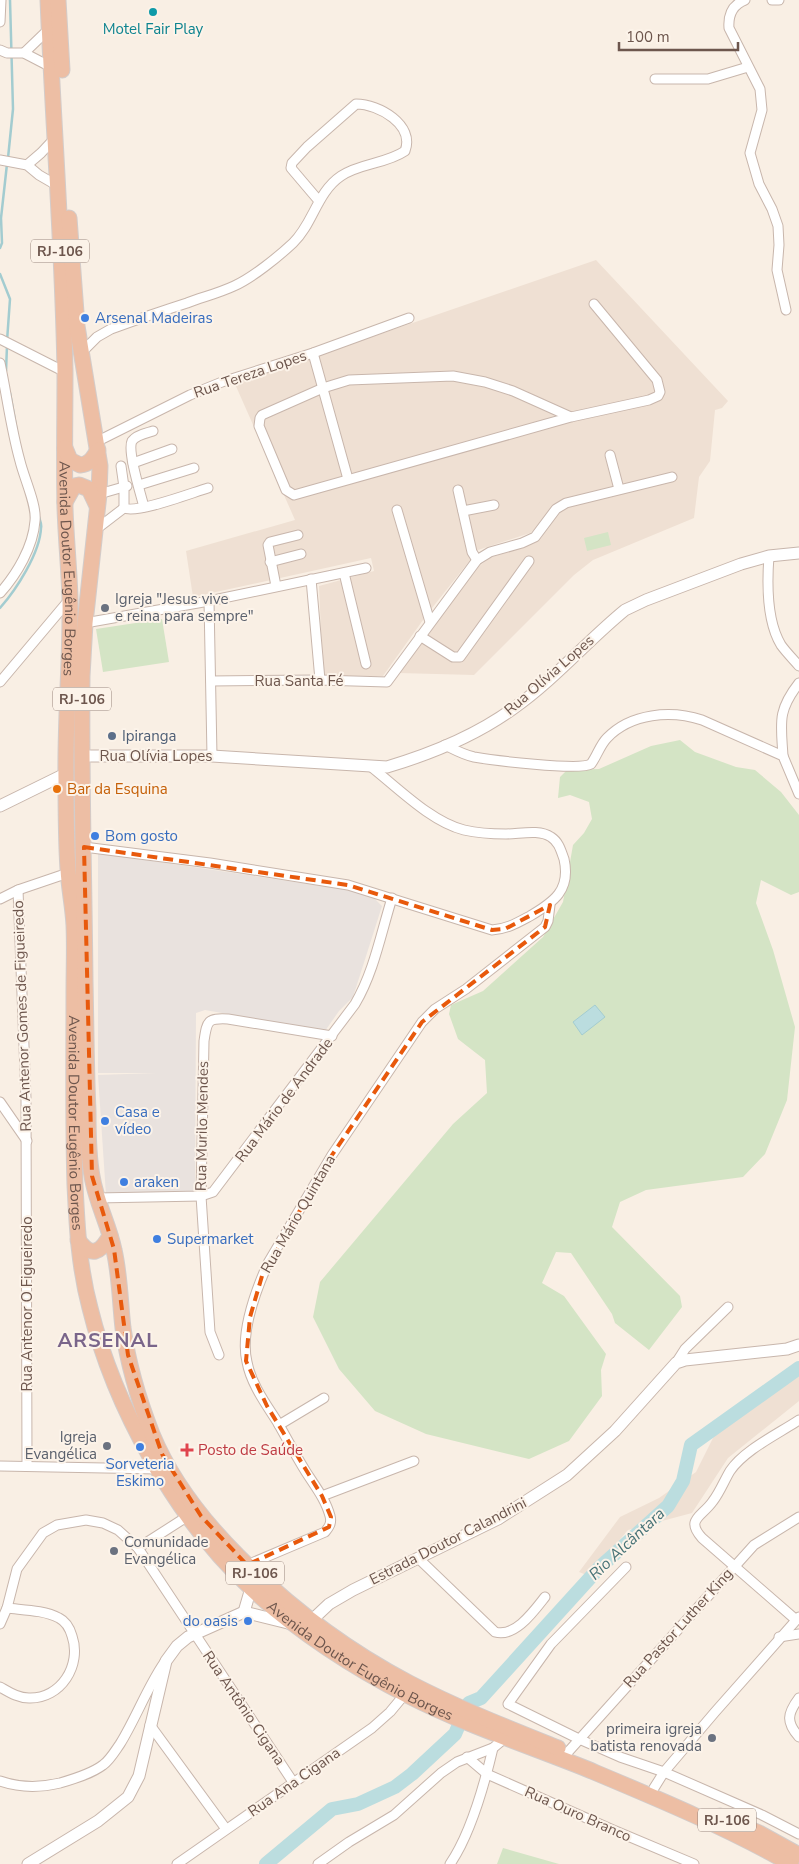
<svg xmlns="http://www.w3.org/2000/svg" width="799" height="1864" font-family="'Nunito Sans',sans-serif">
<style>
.residential{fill:#efe0d3}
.industrial{fill:#e9e2de}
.green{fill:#d4e4c5}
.water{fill:#bbdddf;stroke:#a3ccd0}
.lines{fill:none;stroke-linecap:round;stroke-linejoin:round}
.stream{stroke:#a3ccd0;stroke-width:2.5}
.river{stroke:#bbdddf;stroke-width:14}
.minor-casing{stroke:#c8b6ac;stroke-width:11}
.tertiary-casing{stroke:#c8b6ac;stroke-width:13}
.trunk-casing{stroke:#d3ccca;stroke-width:17}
.minor{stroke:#fff;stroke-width:9}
.tertiary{stroke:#fff;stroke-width:11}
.trunk{stroke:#edbea4;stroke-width:15}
.marked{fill:none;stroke:#e8590c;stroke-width:4;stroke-dasharray:10 6;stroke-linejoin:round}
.culture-dot{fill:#0f9aa8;stroke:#fcf3e9;stroke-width:2}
.shop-dot{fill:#3f7fe0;stroke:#fcf3e9;stroke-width:2}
.worship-dot{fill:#6b7280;stroke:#fcf3e9;stroke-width:2}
.service-dot{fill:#5c6f8a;stroke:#fcf3e9;stroke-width:2}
.food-dot{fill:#e8710a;stroke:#fcf3e9;stroke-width:2}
.health-dot{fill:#e0444e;stroke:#fcf3e9;stroke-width:2}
.labels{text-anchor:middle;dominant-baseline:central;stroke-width:4;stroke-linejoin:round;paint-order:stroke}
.shield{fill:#fcf3e9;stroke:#98857c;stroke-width:1}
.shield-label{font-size:14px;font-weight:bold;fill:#6d564d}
.culture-label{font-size:15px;fill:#0d838f;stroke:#fcf3e9}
.shop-label{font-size:15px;fill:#366cbe;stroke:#fcf3e9;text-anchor:start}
.street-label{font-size:15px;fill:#6d564d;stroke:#fcf3e9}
.worship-label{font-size:15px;fill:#5b616d;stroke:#fcf3e9;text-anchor:start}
.service-label{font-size:15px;fill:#4e5e75;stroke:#fcf3e9;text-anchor:start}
.food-label{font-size:15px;fill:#c56008;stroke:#fcf3e9;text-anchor:start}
.health-label{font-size:15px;fill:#be3a42;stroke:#fcf3e9;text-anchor:start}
.water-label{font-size:16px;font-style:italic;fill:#477377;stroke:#fcf3e9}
.district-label{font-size:20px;font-weight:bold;letter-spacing:1px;fill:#7a658a;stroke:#fcf3e9}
</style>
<rect width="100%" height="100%" fill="#f9efe4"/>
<!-- residential -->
<g class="residential">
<polygon points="596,260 728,401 722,408 715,410 710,461 699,477 694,518 593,560 574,575 474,675 398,673 421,642 426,638 432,627 479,566 490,558 534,543 542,537 535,529 530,533 472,552 471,559 428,613 383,676 323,676 319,586 374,571 371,558 193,597 186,551 295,520 235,384"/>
<polygon points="799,1375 799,1401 728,1458 692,1513 628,1530 589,1576 579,1572 620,1517 659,1498 696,1472 722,1420"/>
</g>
<!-- industrial -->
<polygon class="industrial" points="98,853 363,892 372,896 382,906 353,997 339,1011 325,1031 205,1010 196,1013 195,1191 106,1195 98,1075 156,1073 98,1073"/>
<!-- green -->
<g class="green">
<polygon points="608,532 611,545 587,551 584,538"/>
<polygon points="162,619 169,662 103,672 96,629"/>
<polygon points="680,740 695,752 736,767 755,770 781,792 799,815 799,892 791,895 761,880 756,903 773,950 795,1027 787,1100 765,1154 743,1177 646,1190 620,1202 612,1227 680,1296 682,1307 649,1350 615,1323 612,1314 571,1253 556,1252 542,1283 564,1296 606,1354 601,1370 602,1396 569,1441 529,1459 426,1434 375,1411 339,1369 313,1317 320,1282 453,1124 487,1093 485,1060 458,1039 449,1014 451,1005 483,991 543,937 563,902 573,845 584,833 592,819 589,802 570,795 558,798 560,777 567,770 599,769 651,746"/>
<polygon points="503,1848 559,1864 497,1864"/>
</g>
<!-- water -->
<polygon class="water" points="595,1005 605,1017 582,1035 573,1022"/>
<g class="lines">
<!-- stream -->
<g class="stream">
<polyline points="8,158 13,109 10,0"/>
<polyline points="0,248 2,243 1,218 7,164"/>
<polyline points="0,274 10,299 7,341"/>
<polyline points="6,371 7,346"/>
<polyline points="10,393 17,432"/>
<path d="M0,608C16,590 40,553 41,528C42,525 40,520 39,517"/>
</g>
<!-- river -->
<g class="river">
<polyline points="469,1703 481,1698 599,1568 668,1506 683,1481 691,1445 799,1368"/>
<polyline points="266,1864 332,1809 358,1804 395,1787 412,1774 455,1734 458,1727"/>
</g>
<defs>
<g id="minor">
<path d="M745,0C732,5 728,15 729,28L760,89L762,110L750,153L759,184L772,209L778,226L779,245L777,270L786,310"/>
<polyline points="772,0 779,0"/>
<polyline points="0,22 1,0"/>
<polyline points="0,50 7,53 24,53 51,67"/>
<polyline points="24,53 49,29"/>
<polyline points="655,79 708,79 748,67"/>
<polyline points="0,160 27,165 39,175 58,186"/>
<polyline points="27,165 41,153 55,138"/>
<polyline points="0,339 65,372"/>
<path d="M82,352L97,337L111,329C136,320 162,311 187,303C203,297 219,293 234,286C252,278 278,257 293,243C313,224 317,192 341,176C360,163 386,164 405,151C415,125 379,104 356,104L307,147L292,163L291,168L319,201"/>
<polyline points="313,353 348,479"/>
<path d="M0,363C7,396 11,429 20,461C24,478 37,505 35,521C33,547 17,574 0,593"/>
<polyline points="571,417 513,391 485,382 453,376 349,380 323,388 262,415 260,418 259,426 286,490 294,495 571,417 649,400 658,396 660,392 657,380 594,304"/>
<polyline points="96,442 190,395 222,382 313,353 409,318"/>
<polyline points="610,455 619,489"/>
<polyline points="133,463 172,449"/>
<path d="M121,466L124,487V508C137,514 191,493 208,488"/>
<polyline points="139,485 194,468"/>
<polyline points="458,490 472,552 477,560"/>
<polyline points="99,494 127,486"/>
<path d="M144,507C141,495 127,451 132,441C136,435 147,433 153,431"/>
<polyline points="397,510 430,622"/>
<polyline points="463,511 494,505"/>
<polyline points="94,531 124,508"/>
<path d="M769,556C767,582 767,622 781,645C786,652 793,659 799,666"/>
<polyline points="270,562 301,554"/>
<polyline points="344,573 366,664"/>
<polyline points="311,579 320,680"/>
<polyline points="276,586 268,545 270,542 298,535"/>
<polyline points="209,601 212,756"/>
<polyline points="85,623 209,601 366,568"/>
<polyline points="420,636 453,657 460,657 529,561"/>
<polyline points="211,681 320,680 387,682 477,560 490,552 522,543 535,537 556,509 566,503 672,477"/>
<polyline points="0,682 69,600"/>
<path d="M445,745C455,750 464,755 474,757C491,760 579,771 591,764C597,756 600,745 607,738C631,713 671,710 702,720L783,756L799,794"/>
<path d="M783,756C781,723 777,711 799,683"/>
<path d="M84,847L210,863L348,885L492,930C507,929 517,923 530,916C554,902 571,890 564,859C561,851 559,842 551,837C539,829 520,834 506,834C492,834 477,833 464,830C431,822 397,787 370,766"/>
<polyline points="18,890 26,1098 27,1466"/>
<polyline points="0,899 18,890 68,873"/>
<polyline points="0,1102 27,1141"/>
<path d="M97,1198L201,1196L213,1192L355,1004C374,972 381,933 392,898"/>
<path d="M219,1355L210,1332L201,1196L204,1041C207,1021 207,1018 228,1019L332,1036"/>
<polyline points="676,1363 685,1349 728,1307"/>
<polyline points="279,1425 324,1398"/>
<polyline points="0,1466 157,1469"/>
<polyline points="322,1496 414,1461"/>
<polyline points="138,1548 188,1516"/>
<path d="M418,1558L495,1632C515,1638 534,1611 545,1597"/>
<path d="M247,1565L325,1532C329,1527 332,1523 330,1516C326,1500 315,1486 306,1472C296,1456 287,1439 278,1423C266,1404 251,1384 247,1362C240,1333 256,1290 268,1263L332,1155L422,1022L435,1009L466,989L545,927L548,921L550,905"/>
<polyline points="626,1567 551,1644 508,1704 579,1739 620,1757 664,1772 762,1815 799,1834"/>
<path d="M795,1619L702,1538C685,1519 702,1517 713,1501C720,1492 724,1481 730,1471C744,1450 778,1434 799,1420"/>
<polyline points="0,1624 7,1608 17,1569 43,1533 57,1525 86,1520 103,1523 118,1530 138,1548 293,1782"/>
<polyline points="779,1637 799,1634"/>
<path d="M0,1687C9,1692 18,1698 29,1698C61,1699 82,1665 72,1636C70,1629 67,1622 59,1618C44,1610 23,1610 7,1608"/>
<path d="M799,1698C787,1714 786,1722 799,1737"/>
<polyline points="150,1725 226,1829"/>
<polyline points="568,1752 754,1545 799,1517"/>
<polyline points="467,1757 487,1774 611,1829 694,1864"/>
<path d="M0,1781C20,1788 39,1788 60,1783C74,1779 91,1774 103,1765C110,1760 115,1751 120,1744C136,1718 147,1688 164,1663"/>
<polyline points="654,1788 664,1772 715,1712 799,1617"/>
<polyline points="177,1864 372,1728 390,1712 405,1694"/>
<polyline points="318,1864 349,1842 394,1815 441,1773 457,1762 493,1748 505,1738"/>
<path d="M450,1864C470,1835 485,1782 493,1748"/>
</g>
<g id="tertiary">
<path d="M82,756H212L387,767C431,754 477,735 514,708C555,679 587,641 625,610L646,600L741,564L769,556L799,553"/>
<polyline points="0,806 65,774"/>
<polyline points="244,1612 251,1588"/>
<polyline points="311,1621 329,1604 353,1590 498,1519 567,1475 615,1431 676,1363 685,1360 787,1349 799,1345"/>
<polyline points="28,1864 98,1821 128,1797 139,1776 166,1661 177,1646 188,1637 244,1612 292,1624"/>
</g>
<g id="trunk">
<path id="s1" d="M48,0C53,124 63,248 65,372C65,417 64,463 65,508C66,538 69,568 70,598C71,658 65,718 66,779C66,809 66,839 68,869C69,888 73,906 74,925C75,947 74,970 74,993C74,1057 73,1121 75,1185C77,1227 79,1267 90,1308C114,1406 176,1519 251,1588C296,1630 355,1668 409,1696C466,1725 527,1745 587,1769C656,1798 726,1827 791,1864"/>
<polyline points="58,0 62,70"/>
<path d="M69,218L77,326L100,466L99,494L85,623L82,676C81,777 84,879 85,981C86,1024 86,1068 88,1111C88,1133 88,1155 92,1176C96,1202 109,1225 114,1250C120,1276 120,1302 123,1328C128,1364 139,1401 152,1434C171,1480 203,1521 238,1556C288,1606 346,1650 409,1683C457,1708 508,1728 558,1748"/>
<path d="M65,448L70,460L80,465C90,464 93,458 98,450"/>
<polyline points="65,502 74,486 79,485 89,489 97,506"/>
<path d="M78,1240C91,1258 100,1253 110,1236"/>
<polyline points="720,1816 759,1833 799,1855"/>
</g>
</defs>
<!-- minor casing -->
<use href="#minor" class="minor-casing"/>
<!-- tertiary casing -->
<use href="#tertiary" class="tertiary-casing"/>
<!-- trunk casing -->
<use href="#trunk" class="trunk-casing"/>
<!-- minor -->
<use href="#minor" class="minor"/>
<!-- tertiary -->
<use href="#tertiary" class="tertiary"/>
<!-- trunk -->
<use href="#trunk" class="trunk"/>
</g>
<!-- marked area -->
<path class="marked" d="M84,847L348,885L492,930L505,929L550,905L545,927L422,1022L332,1155L262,1276L250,1317L246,1361L267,1406L322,1496L331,1517L329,1527L247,1565L201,1516L162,1454L128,1355L114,1249L92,1176Z"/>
<!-- markers -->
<circle class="culture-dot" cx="153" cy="12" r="5"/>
<g class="shop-dot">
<circle cx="85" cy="318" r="5"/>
<circle cx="95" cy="836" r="5"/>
<circle cx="105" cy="1121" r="5"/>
<circle cx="124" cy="1182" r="5"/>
<circle cx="157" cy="1239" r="5"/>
<circle cx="140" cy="1447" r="5"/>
<circle cx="248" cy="1621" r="5"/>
</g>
<g class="worship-dot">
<circle cx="105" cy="608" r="5"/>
<circle cx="107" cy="1446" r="5"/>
<circle cx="114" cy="1551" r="5"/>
<circle cx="712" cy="1738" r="5"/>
</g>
<circle class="service-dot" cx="112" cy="736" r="5"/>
<circle class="food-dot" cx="57" cy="789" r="5"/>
<path class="health-dot" d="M184.5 1442.5h5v5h5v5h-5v5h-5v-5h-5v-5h5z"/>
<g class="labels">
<!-- shield labels -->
<g class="shield">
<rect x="31" y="239.5" width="58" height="23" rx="4"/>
<rect x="53" y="687.5" width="58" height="23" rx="4"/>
<rect x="226" y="1561.5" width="58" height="23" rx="4"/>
<rect x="698" y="1808.5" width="58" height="23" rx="4"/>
</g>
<g class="shield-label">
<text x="60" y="251">RJ-106</text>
<text x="82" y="699">RJ-106</text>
<text x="255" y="1573">RJ-106</text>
<text x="727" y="1820">RJ-106</text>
</g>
<!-- culture labels -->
<g class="culture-label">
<text x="153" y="29">Motel Fair Play</text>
</g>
<!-- shop labels -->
<g class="shop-label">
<text x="95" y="318">Arsenal Madeiras</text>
<text x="105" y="836">Bom gosto</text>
<text x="115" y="1112">Casa e<tspan x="115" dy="17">vídeo</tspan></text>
<text x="134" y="1182">araken</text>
<text x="167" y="1239">Supermarket</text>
<text x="140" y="1464" text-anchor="middle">Sorveteria<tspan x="140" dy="17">Eskimo</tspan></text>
<text x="238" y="1621" text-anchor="end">do oasis</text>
</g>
<!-- street labels -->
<g class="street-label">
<text transform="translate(250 374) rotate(-19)">Rua Tereza Lopes</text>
<text stroke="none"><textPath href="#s1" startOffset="569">Avenida Doutor Eugênio Borges</textPath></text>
<text transform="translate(549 675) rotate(-41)">Rua Olívia Lopes</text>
<text x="299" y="681">Rua Santa Fé</text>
<text x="156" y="756">Rua Olívia Lopes</text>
<text transform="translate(22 1016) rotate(-92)">Rua Antenor Gomes de Figueiredo</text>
<text transform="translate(284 1100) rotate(-53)">Rua Mário de Andrade</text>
<text stroke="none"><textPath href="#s1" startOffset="1124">Avenida Doutor Eugênio Borges</textPath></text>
<text transform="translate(202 1126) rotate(-89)">Rua Murilo Mendes</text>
<text transform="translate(298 1214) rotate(-60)">Rua Mário Quintana</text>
<text transform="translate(27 1304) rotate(-90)">Rua Antenor O Figueiredo</text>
<text transform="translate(448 1541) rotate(-27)">Estrada Doutor Calandrini</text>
<text transform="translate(678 1628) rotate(-48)">Rua Pastor Luther King</text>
<text stroke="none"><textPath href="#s1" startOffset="1769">Avenida Doutor Eugênio Borges</textPath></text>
<text transform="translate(244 1708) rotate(56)">Rua Antônio Cigana</text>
<text transform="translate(294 1782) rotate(-35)">Rua Ana Cigana</text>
<text transform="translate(578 1814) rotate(24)">Rua Ouro Branco</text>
</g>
<!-- worship labels -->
<g class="worship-label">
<text x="115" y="599">Igreja "Jesus vive<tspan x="115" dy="17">e reina para sempre"</tspan></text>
<text x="97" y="1437" text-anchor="end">Igreja<tspan x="97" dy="17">Evangélica</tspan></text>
<text x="124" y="1542">Comunidade<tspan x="124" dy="17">Evangélica</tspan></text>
<text x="702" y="1729" text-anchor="end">primeira igreja<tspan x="702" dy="17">batista renovada</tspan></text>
</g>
<!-- service labels -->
<g class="service-label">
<text x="122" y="736">Ipiranga</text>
</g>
<!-- food labels -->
<g class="food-label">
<text x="67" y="789">Bar da Esquina</text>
</g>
<!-- health labels -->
<g class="health-label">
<text x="198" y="1450">Posto de Saúde</text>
</g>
<!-- water labels -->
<g class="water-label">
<text transform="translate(627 1544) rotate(-43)">Rio Alcântara</text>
</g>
<!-- district labels -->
<g class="district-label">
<text x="108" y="1340">ARSENAL</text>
</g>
</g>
<!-- scale -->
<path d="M619 42v8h119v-8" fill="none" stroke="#6d564d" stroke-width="2.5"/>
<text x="626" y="42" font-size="15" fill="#6d564d" stroke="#fcf3e9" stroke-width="4" paint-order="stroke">100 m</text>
</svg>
